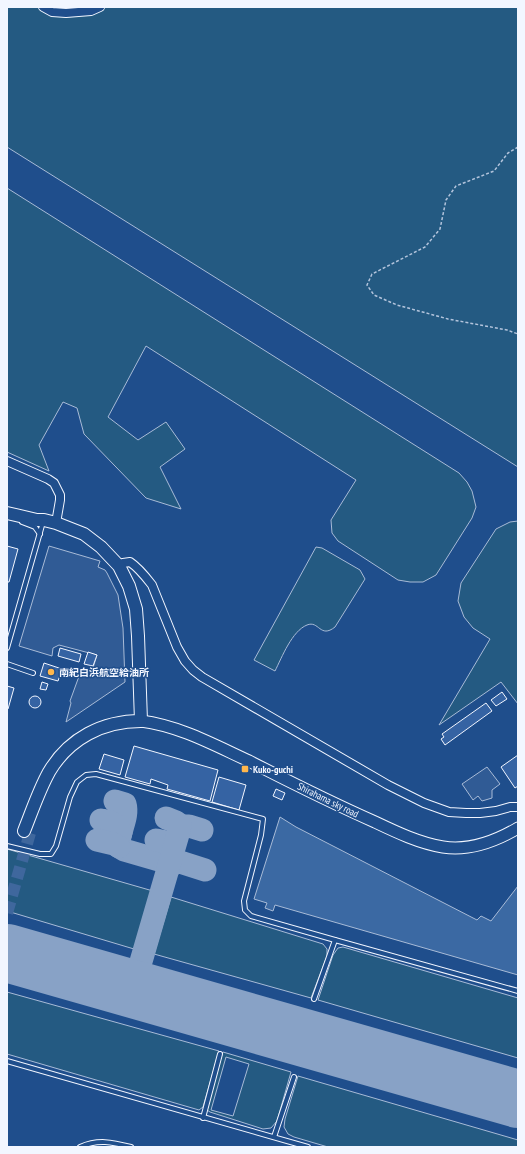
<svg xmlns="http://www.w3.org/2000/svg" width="525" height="1154" font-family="'PT Sans Narrow','Noto Sans JP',sans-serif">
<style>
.green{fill:#245a82;stroke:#a8bbd7;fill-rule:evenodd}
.parking{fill:#305b95;stroke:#a8bbd7}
.water{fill:#3b69a3;stroke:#a8bbd7}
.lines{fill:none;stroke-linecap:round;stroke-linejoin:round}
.taxiway{stroke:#88a2c6;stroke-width:23}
.runway{stroke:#88a2c6;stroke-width:58}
.building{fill:#3563a3;stroke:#f2f6ff}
.primary-tunnel{stroke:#3f679d;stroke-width:12;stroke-dasharray:12 6;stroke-linecap:butt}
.lane-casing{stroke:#f2f6ff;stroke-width:6}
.street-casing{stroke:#f2f6ff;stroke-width:10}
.secondary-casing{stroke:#f2f6ff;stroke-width:13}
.primary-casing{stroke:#f2f6ff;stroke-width:14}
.path{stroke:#b3c4dc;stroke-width:1.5;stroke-dasharray:3 2;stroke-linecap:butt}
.lane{stroke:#1f4e8c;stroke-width:4}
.street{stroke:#1f4e8c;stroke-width:8}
.secondary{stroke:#1f4e8c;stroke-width:11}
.primary{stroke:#1f4e8c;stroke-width:12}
.poi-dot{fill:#ffb74d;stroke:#1f4e8c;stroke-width:1.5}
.labels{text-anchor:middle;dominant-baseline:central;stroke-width:3;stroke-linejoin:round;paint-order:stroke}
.poi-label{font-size:10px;font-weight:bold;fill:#f2f6ff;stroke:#1f4e8c;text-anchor:start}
.street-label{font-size:10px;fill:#f2f6ff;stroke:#1f4e8c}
</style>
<rect width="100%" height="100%" fill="#1f4e8c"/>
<!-- green -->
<g class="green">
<polygon points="7,7 518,7 518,467 7,147"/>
<polygon points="7,188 459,473 467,482 472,491 476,507 472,518 436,575 423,582 410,582 398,580 338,541 332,533 331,520 356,480 146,346 108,417 138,440 166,422 185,449 160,467 181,509 146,498 84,434 77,408 63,402 39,445 49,471 7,452"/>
<polygon points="518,521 518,704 501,682 439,725 490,639 473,628 464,617 458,601 461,583 496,529 510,522"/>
<path d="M316,547L322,548L360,570L365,579L335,627C320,639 319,620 307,625C292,631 282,657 275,671L254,660Z"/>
<polygon points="7,849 153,891 134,949 7,911"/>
<polygon points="171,897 323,944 327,949 327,956 311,998 154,954"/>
<polygon points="343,947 518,998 518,1058 318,1000 333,955 338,948"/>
<polygon points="7,992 219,1051 203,1107 199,1110 7,1054"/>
<path d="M223,1052L291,1072L277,1121L271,1128L263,1129L210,1112L207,1110L222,1054ZM226,1057L249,1064L233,1116L211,1110Z"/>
<polygon points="298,1076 518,1140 518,1147 328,1147 294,1137 288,1134 284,1127 285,1119"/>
</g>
<!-- parking -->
<g class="parking">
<polygon points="49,546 100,561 98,567 105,570 107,573 118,595 123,628 125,682 66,722 71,703 70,701 82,668 92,671 97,655 59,645 53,648 52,656 19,646"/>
<polygon points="487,767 500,784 492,790 492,798 482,801 478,796 473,800 462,784"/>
</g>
<!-- water -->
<polygon class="water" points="280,817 296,827 477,920 481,916 491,921 518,886 518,975 275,905 273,911 265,908 267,903 254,899"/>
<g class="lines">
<!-- taxiway -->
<g class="taxiway">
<path d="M115,801L125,804C129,818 118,832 119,847L124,850L162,861L167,864L168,869"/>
<path d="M101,820C112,822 116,822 121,833"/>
<polyline points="179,831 184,826 189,826 202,830"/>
<polyline points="97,840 114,844 119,847"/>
<path d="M156,840C166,842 170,841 173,851"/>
<polyline points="168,869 173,863 180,862 205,870"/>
<polyline points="133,989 179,831 180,825 176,822 166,818"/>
</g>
<!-- runway -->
<polyline class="runway" points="7,953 518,1099"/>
</g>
<!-- building -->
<g class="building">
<polygon points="7,546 18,549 9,582 7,582"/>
<polygon points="60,648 81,654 79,662 58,656"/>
<polygon points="88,652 97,655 93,666 84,664"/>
<polygon points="44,663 62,669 58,681 40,676"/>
<polygon points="42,682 48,684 46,690 40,689"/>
<polygon points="7,686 14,688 8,709 7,709"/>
<polygon points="502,692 507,699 496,706 491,700"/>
<circle cx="35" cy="702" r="6"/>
<polygon points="486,703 492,711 445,745 441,739 444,737 442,734"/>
<polygon points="134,746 218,770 210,801 167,789 168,785 151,779 150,784 125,777"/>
<polygon points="104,754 124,760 120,775 99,769"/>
<polygon points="518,755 518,786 515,788 501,767"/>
<polygon points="219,777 246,785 239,810 212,802"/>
<polygon points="276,789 285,793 282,800 273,796"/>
</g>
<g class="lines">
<!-- primary-tunnel -->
<polyline class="primary-tunnel" points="7,913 30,833"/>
<defs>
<g id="lane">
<polyline points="22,522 35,527 40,534"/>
<polyline points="7,648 43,522"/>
<polyline points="7,664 33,673"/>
<polyline points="7,846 40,854 51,854 56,846 70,797 77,782 86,775 96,774 263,819 261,835 244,901 245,910 251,916 335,940 518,991"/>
<polyline points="314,999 335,940"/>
<polyline points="7,1061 308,1147"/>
<polyline points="203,1118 220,1054"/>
<polyline points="274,1137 294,1077"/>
<path d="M80,1147C98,1139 112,1142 131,1147"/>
</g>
<g id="street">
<polyline points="43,7 52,12 66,13 91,11 100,7"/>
<polyline points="7,461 48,479 54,483 60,495 60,500 56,523"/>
<path d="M119,566L123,563L130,562C139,568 145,576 152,585L177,647L185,661L193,670L202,677L388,785L424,803L449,812L466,813H480L496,811L510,807H518"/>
</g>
<path id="secondary" d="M141,721C180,726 214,745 249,761C290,782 332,803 375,822C396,832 419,843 443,847C469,851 496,841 518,828"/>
<path id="primary" d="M7,513L37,520H44L56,523L84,534L101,547L119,566L129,586L136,609L138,636L141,721C103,721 69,738 49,772C39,790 32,811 24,831"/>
</defs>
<!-- lane casing -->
<use href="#lane" class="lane-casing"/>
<!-- street casing -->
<use href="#street" class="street-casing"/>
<!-- secondary casing -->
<use href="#secondary" class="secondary-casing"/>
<!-- primary casing -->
<use href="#primary" class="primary-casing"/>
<!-- path -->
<polyline class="path" points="518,147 508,153 494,171 456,186 446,200 440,229 425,247 372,274 367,285 374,295 397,305 448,319 507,330 518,334"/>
<!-- lane -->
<use href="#lane" class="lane"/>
<!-- street -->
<use href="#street" class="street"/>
<!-- secondary -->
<use href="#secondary" class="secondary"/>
<!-- primary -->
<use href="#primary" class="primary"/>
</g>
<!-- markers -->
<g class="poi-dot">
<circle cx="51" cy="672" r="4"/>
<rect x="241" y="765" width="8" height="8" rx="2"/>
</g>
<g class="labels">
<!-- poi labels -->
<g class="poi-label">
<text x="59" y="672">南紀白浜航空給油所</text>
<text x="253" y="769">Kuko-guchi</text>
</g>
<!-- street labels -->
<g class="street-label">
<text transform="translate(328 800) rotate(26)">Shirahama sky road</text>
</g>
</g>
<!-- border -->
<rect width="525" height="1154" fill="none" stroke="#f2f6ff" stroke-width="16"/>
</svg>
